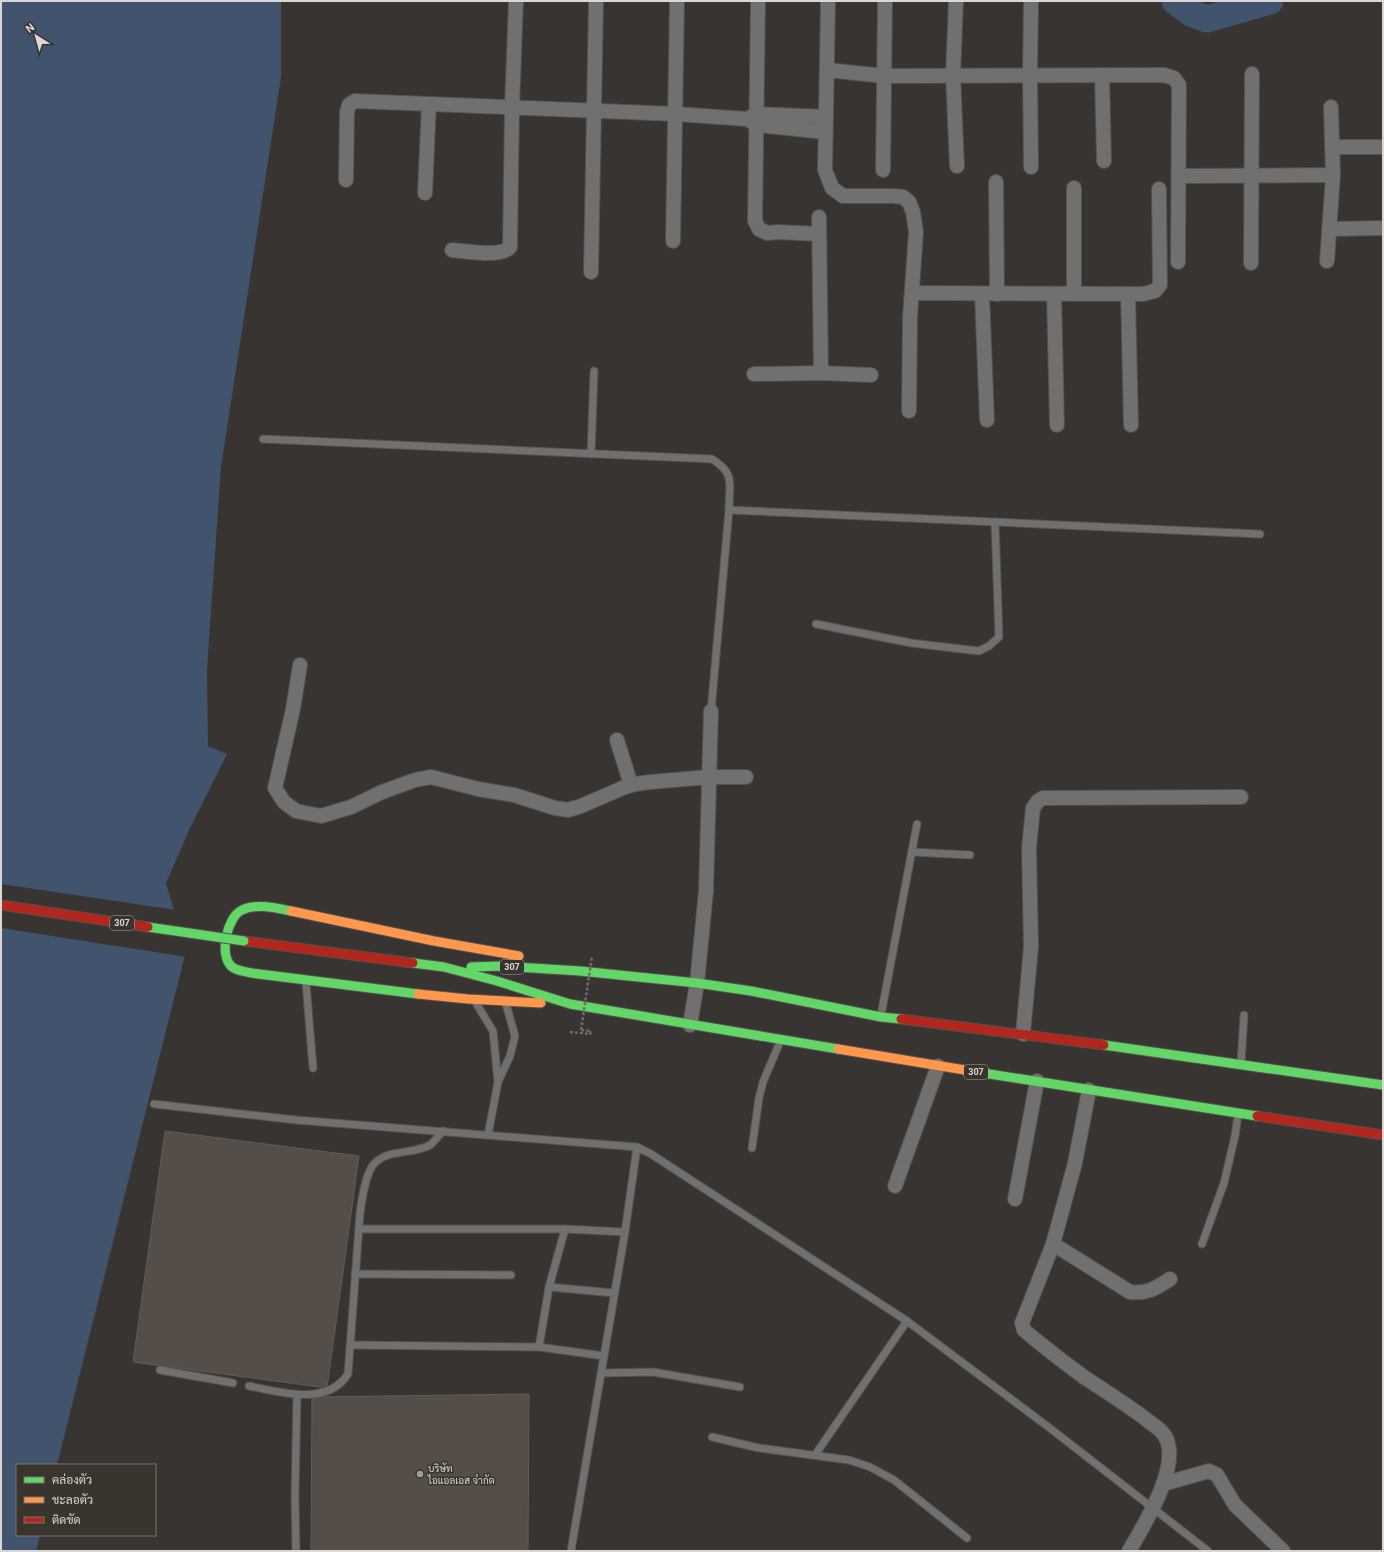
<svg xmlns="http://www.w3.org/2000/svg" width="1384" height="1552" font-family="Roboto,Sarabun,sans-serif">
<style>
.water{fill:#42536d}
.pier{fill:#373432}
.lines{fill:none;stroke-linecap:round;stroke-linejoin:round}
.river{stroke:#42536d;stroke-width:27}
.building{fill:#544d48;stroke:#5f5c5a}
.lane-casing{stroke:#54514f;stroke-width:9}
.street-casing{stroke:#54514f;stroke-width:16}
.fast-casing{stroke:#54514f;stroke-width:11}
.slow-casing{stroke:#54514f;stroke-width:11}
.jam-casing{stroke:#54514f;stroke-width:11}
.path{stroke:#6f6d6b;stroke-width:2.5;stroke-dasharray:3 2;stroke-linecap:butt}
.lane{stroke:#72706e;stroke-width:7}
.street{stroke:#72706e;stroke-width:14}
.fast{stroke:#63d668;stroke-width:9}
.slow{stroke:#ff974d;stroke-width:9}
.jam{stroke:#b3261e;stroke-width:9}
.fast-bridge-casing{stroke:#54514f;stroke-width:11;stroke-linecap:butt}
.jam-bridge-casing{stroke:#54514f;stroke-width:11;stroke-linecap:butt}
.path-bridge{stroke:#6f6d6b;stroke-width:2.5;stroke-dasharray:3 2;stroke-linecap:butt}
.fast-bridge{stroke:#63d668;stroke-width:9}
.jam-bridge{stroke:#b3261e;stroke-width:9}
.poi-dot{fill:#a29e9b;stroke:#3a342f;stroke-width:1.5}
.labels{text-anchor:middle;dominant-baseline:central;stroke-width:3;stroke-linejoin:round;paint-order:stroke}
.shield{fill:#3a342f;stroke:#aba6a2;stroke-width:1}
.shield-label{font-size:9px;font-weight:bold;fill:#dbd7d4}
.poi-label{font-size:10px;fill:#dbd7d4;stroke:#3a342f;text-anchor:start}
</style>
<rect width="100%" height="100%" fill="#373432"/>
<!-- water -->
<polygon class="water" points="1,1 281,1 281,77 221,467 207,669 208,746 227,754 191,826 166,883 186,951 57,1465 17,1465 17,1535 40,1535 36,1551 1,1551"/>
<!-- pier -->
<polygon class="pier" points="1,884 176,910 188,951 187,957 1,928"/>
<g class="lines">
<!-- river -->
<polyline class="river" points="1175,1 1191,13 1207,19 1270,1"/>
</g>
<!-- building -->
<g class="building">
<polygon points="165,1131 359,1156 327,1388 133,1362"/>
<polygon points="529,1394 528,1551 311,1551 312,1397"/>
</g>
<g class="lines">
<defs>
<g id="lane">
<path d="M263,439L712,459C736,474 729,484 729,510L711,711"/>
<polyline points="591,454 594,371"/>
<polyline points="729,510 1260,534"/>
<polyline points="816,624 911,643 979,651 989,646 999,637 995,522"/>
<polyline points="912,852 970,855"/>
<polyline points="306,983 313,1068"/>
<polyline points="476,1003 493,1031 498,1082"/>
<polyline points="881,1015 917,824"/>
<polyline points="1241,1063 1244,1015"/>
<polyline points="154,1104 296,1120 637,1147 651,1154 907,1321 1051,1429 1208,1551"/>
<polyline points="488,1135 498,1082 510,1056 515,1036 506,1004"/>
<polyline points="752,1148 759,1098 763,1082 780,1042"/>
<polyline points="359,1229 565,1229 625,1232"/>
<polyline points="1202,1244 1224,1183 1235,1136 1238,1115"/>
<polyline points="355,1274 511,1275"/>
<polyline points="549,1287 614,1293"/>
<polyline points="351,1345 539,1347 604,1356"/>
<polyline points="539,1347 549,1287 565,1229"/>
<polyline points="160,1370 233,1383"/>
<polyline points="601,1373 653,1372 740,1387"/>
<path d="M249,1386C280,1392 327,1407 348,1374L360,1213C362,1199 365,1176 373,1165C387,1148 413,1155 430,1145C435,1141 439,1135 443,1131"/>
<polyline points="712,1437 759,1448 849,1460 870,1467 894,1480 967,1538"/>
<polyline points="815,1455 907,1321"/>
<polyline points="296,1551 295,1496 297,1395"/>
<polyline points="571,1551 625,1232 637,1147"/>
</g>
<g id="street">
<polyline points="758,1 755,221 759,229 767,233 778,232 819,234"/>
<polyline points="828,1 825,170 832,188 843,196 893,196 903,197 909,202 913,212 916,232 910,317 909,411"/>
<polyline points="956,1 953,75 957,166"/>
<polyline points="1031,1 1030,75 1031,167"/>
<polyline points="827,70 884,76 1164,75 1174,78 1179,85 1178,262"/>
<polyline points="1102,75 1104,161"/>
<polyline points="749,118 756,114 826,117"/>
<polyline points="1332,147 1383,147"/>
<polyline points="883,170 885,1"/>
<polyline points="1179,176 1333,175"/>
<polyline points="346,180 347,112 349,105 355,101 676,114 747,119 757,125 825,132"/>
<polyline points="996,182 997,294"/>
<polyline points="1074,188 1074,294"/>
<polyline points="425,193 429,104"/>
<polyline points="819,217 821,373"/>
<polyline points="1329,229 1383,228"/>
<polyline points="673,241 677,1"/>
<path d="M452,250C466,251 501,258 510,247L512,107L516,1"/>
<polyline points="1327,261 1333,175 1331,107"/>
<polyline points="1251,263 1252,74"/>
<polyline points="591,272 596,1"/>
<polyline points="912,293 1143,294 1155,291 1160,285 1159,189"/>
<polyline points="982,294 987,420"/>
<polyline points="1054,294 1057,425"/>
<polyline points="1128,294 1131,425"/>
<polyline points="754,374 821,373 871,375"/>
<polyline points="300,665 293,709 275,788 284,802 296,811 321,816 351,807 382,792 415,780 431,777 478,789 514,795 555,808 568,810 581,806 625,787 636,784 650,782 709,777 746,777"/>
<polyline points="617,740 631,785"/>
<polyline points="690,1025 697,983 706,891 711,711"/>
<polyline points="1023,1034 1031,947 1029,848 1033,808 1038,801 1043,798 1241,797"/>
<path d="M1089,1090L1075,1163L1053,1244L1022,1323L1024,1330L1031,1336C1048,1350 1066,1364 1084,1377C1105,1391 1126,1404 1147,1420C1152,1424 1161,1429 1165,1436C1182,1465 1144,1525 1129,1551"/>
<polyline points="895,1186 938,1066"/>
<polyline points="1015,1199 1037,1081"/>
<path d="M1053,1244L1130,1292C1148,1294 1156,1288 1170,1279"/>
<polyline points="1163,1484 1209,1471 1217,1475 1235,1505 1283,1551"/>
</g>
<g id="fast">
<path d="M291,911C276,908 256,903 242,910C227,917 219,954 231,966C236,971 244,971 251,973L418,994"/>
<polyline points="413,963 444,967 497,981 570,1004 838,1049"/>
<polyline points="471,967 501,966 580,971 697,983 751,991 881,1017 901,1019"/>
<polyline points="1104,1045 1383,1085"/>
<polyline points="977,1072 1257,1116"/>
</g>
<g id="slow">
<polyline points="291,911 434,941 519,956"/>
<polyline points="418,994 468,999 541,1003"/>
<polyline points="838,1049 977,1072"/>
</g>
<g id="jam">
<polyline points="244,941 413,963"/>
<polyline points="901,1019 1104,1045"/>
<polyline points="1257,1116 1383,1135"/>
</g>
</defs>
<!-- lane casing -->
<use href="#lane" class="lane-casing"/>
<!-- street casing -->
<use href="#street" class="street-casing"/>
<!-- fast casing -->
<use href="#fast" class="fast-casing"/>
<!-- slow casing -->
<use href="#slow" class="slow-casing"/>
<!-- jam casing -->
<use href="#jam" class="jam-casing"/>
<!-- path -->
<polyline class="path" points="570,1032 590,1034 591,1031 581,1030"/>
<!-- lane -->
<use href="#lane" class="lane"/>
<!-- street -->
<use href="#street" class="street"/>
<!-- fast -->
<use href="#fast" class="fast"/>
<!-- slow -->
<use href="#slow" class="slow"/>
<!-- jam -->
<use href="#jam" class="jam"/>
<defs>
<polyline id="fast-bridge" points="148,927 244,941"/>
<polyline id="jam-bridge" points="1,905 148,927"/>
</defs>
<!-- fast-bridge casing -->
<use href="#fast-bridge" class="fast-bridge-casing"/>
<!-- jam-bridge casing -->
<use href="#jam-bridge" class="jam-bridge-casing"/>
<!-- path-bridge -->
<polyline class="path-bridge" points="581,1030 592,956"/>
<!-- fast-bridge -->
<use href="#fast-bridge" class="fast-bridge"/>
<!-- jam-bridge -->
<use href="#jam-bridge" class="jam-bridge"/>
</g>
<!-- markers -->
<circle class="poi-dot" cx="420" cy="1474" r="4"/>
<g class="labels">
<!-- shield labels -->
<g class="shield">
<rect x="110" y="916" width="24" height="14" rx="3"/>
<rect x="500" y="960" width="24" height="14" rx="3"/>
<rect x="964" y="1065" width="24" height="14" rx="3"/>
</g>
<g class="shield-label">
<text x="122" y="923">307</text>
<text x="512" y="967">307</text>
<text x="976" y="1072">307</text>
</g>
<!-- poi labels -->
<g class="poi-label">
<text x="428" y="1468">บริษัท<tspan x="428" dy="12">ไอแอลเอส จำกัด</tspan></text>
</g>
</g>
<!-- border -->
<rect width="1384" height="1552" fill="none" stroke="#dbd7d4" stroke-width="4"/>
<!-- legend -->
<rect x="16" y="1464" width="140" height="72" fill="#3a342f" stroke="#7a7571"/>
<rect x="24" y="1477" width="20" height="6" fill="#63d668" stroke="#7a7571"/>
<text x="52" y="1484" font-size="12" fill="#dbd7d4">คล่องตัว</text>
<rect x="24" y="1497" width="20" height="6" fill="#ff974d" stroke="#7a7571"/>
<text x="52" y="1504" font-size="12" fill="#dbd7d4">ชะลอตัว</text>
<rect x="24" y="1517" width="20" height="6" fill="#b3261e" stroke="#7a7571"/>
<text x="52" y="1524" font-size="12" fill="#dbd7d4">ติดขัด</text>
<!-- north arrow -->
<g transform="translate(36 36) rotate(323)" stroke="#3a342f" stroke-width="3" paint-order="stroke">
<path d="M0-3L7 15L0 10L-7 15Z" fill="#dbd7d4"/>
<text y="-6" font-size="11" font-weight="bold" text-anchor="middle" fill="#dbd7d4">N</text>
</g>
</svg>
